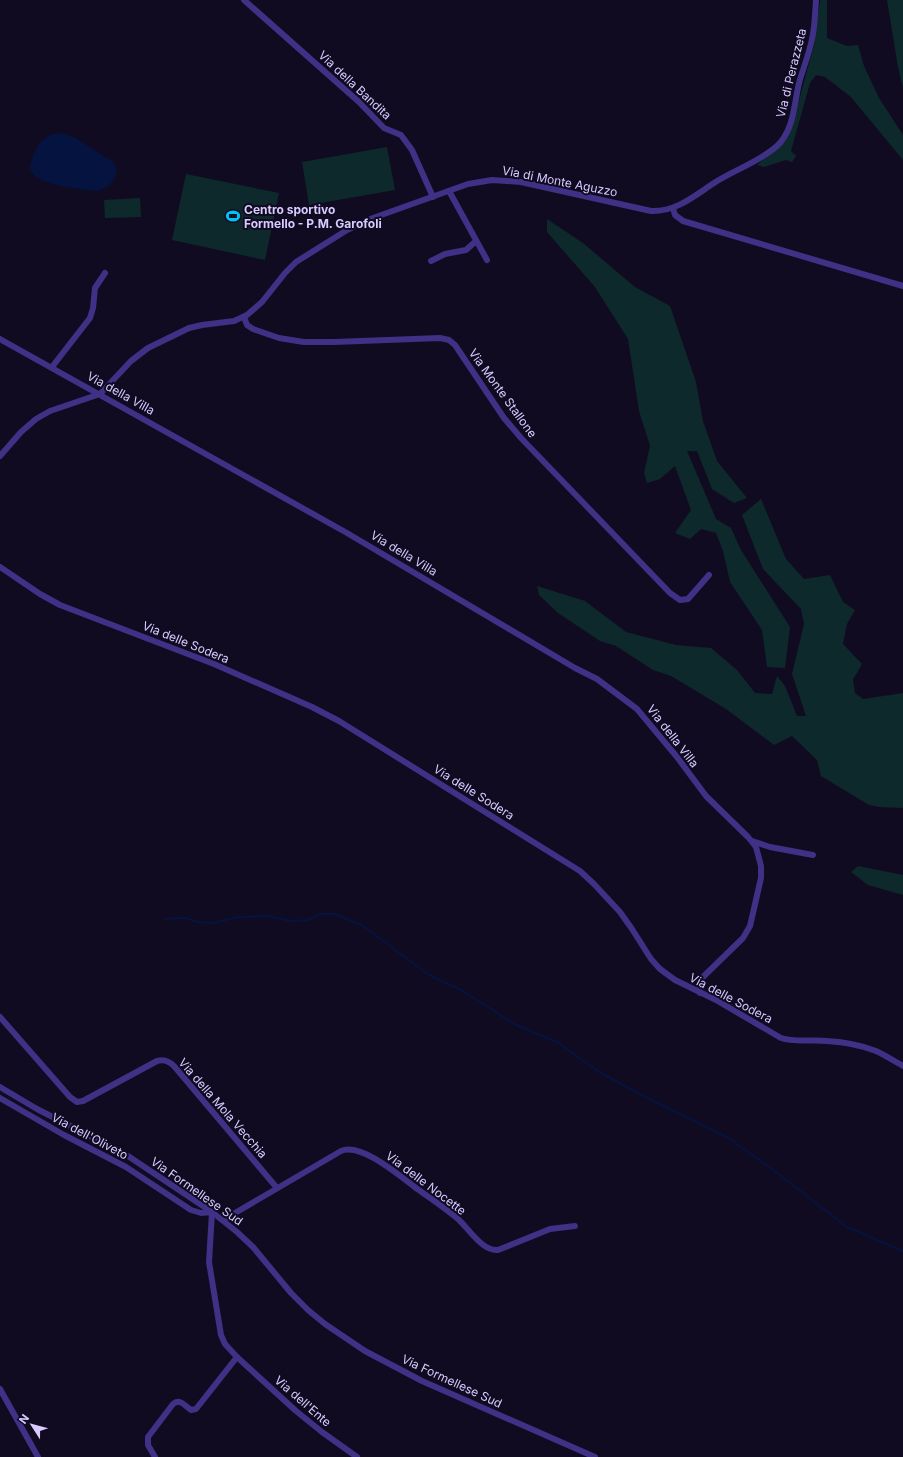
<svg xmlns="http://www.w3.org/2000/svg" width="903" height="1457" font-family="Inter,sans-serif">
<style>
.green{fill:#0d292c}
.water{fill:#051340}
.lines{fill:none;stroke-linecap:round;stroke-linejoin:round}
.stream{stroke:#051340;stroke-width:2}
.minor{stroke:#3f3185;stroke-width:6}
.labels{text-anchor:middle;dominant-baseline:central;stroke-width:4;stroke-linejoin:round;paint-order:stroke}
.street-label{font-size:12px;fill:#d7cbff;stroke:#110b21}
.poi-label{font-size:12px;font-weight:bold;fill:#d7cbff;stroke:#110b21;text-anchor:start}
</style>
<rect width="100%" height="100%" fill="#110b21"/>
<!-- green -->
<g class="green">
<polygon points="820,0 827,0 827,38 847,46 858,45 864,66 879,98 903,135 903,160 851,97 825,77 816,75 810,83 791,151 796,156 792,162 786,160 764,167 757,165 767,156 794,119 814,45"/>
<polygon points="887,0 903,0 903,88 898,67"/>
<polygon points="387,147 395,190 309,205 302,162"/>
<polygon points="186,174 279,193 265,260 172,240"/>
<polygon points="140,198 141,217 105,218 104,200"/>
<polygon points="547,219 583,243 635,287 670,306 696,382 703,421 717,461 747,498 734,503 712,489 697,451 687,451 716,519 731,528 741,550 790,627 785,668 767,667 762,630 730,582 723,551 716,533 701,529 690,539 675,533 691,510 675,466 660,479 647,483 644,473 650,446 639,411 628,339 595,287 547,232"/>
<polygon points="761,499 786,559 804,579 830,575 843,602 855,610 847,624 843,644 862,664 857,673 853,679 855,693 863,699 903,693 903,808 880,807 869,805 821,776 817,760 792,736 774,745 726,709 671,676 653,670 616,646 600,641 558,613 539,595 537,586 585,601 626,632 676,645 711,648 737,670 755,693 772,694 777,676 785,686 797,716 806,716 792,674 804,624 801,609 763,569 742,515"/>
<polygon points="858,866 903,875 903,895 868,885 851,872"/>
</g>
<!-- water -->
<path class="water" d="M60,133L74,137L113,162C123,174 110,188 97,191C82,189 30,186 30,166C34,150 42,133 60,133Z"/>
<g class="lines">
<!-- stream -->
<polyline class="stream" points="165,919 185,918 197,922 213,923 238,917 268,916 291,921 308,920 321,914 335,914 362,925 429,975 463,991 516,1025 557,1042 599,1072 653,1101 729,1138 781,1176 847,1227 903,1251"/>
<!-- minor -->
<g class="minor">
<polyline points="244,0 359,102 384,128 401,135 412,150 433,197"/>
<polyline points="449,191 487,260"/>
<polyline points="673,208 675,215 683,221 903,286"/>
<polyline points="431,261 445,254 466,250 476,241"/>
<polyline points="244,317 247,325 253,329 279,338 304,342 334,342 440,338 449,340 455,345 504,418 521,438 670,593 680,600 688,599 709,575"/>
<polyline points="0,339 347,533 575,668 597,679 637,709 677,757 706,796 748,837 756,847 761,866 761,878 750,926 743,938 703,977 700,982 700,993"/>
<polyline points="52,367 90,318 93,308 95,288 105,273"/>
<path d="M0,456L21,432L36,419L50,411L100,394L131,361L148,348L189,328L202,325L234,321L247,315L262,302L285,273L296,262L347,230L373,218L468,184L492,180L521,182L651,211C676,212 694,196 714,183C734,170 759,162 777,146C794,130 794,104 799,83C803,69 809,54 812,39C815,27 815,13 816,0"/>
<path d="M0,567L40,594L60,605L214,664L312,707L339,721L580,871L594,884L620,912L632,929L651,959L660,969L675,980L716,1000L781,1038C796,1043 812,1039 827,1041C843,1042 861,1045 876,1051C885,1055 894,1061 903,1066"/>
<polyline points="752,841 770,847 813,855"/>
<path d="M0,1017L70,1097L77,1102L83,1101L157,1061C164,1059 169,1061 174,1066L277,1188"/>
<polyline points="0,1087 37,1109 125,1154 212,1212 237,1232 253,1247 291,1293 308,1310 325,1324 365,1351 422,1381 595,1457"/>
<polyline points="0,1098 64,1135 126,1167 191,1210 201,1213 212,1212 209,1262 221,1335 225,1344 237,1357 296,1411 322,1432 357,1457"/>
<path d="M223,1220L341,1151C361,1142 401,1177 416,1188C430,1198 445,1208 458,1219C469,1229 483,1252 498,1250L550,1229L575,1226"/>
<polyline points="0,1389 38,1457"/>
<path d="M155,1457L148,1445V1437L173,1404C180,1398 185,1406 191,1410L196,1409L237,1357"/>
</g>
</g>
<!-- icons -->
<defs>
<symbol id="stadium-bare" viewBox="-9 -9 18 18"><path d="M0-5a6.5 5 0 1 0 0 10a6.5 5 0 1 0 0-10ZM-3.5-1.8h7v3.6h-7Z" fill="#00c0f6" stroke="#110b21" stroke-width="2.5" paint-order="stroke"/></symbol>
</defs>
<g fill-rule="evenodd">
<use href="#stadium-bare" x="223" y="206" width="20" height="20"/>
</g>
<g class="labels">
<!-- street labels -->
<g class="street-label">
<text transform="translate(791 73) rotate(-76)">Via di Perazzeta</text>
<text transform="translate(355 85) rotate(43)">Via della Bandita</text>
<text transform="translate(560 181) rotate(11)">Via di Monte Aguzzo</text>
<text transform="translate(121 393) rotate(29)">Via della Villa</text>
<text transform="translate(503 393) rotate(54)">Via Monte Stallone</text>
<text transform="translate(404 553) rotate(31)">Via della Villa</text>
<text transform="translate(186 642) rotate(22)">Via delle Sodera</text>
<text transform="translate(673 736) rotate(52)">Via della Villa</text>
<text transform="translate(474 792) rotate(32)">Via delle Sodera</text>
<text transform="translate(731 998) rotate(28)">Via delle Sodera</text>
<text transform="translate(223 1108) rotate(49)">Via della Mola Vecchia</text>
<text transform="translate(90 1136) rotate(28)">Via dell'Oliveto</text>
<text transform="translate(426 1183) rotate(37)">Via delle Nocette</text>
<text transform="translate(197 1191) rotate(35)">Via Formellese Sud</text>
<text transform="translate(452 1381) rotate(25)">Via Formellese Sud</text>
<text transform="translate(303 1401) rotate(41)">Via dell'Ente</text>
</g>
<!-- poi labels -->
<g class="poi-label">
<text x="244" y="209">Centro sportivo<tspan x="244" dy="14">Formello - P.M. Garofoli</tspan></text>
</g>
</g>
<!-- north arrow -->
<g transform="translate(32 1425) rotate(306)" stroke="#110b21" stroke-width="3" paint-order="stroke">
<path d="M0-3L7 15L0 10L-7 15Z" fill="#d7cbff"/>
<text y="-6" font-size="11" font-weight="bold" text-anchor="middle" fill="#d7cbff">N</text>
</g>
</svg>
